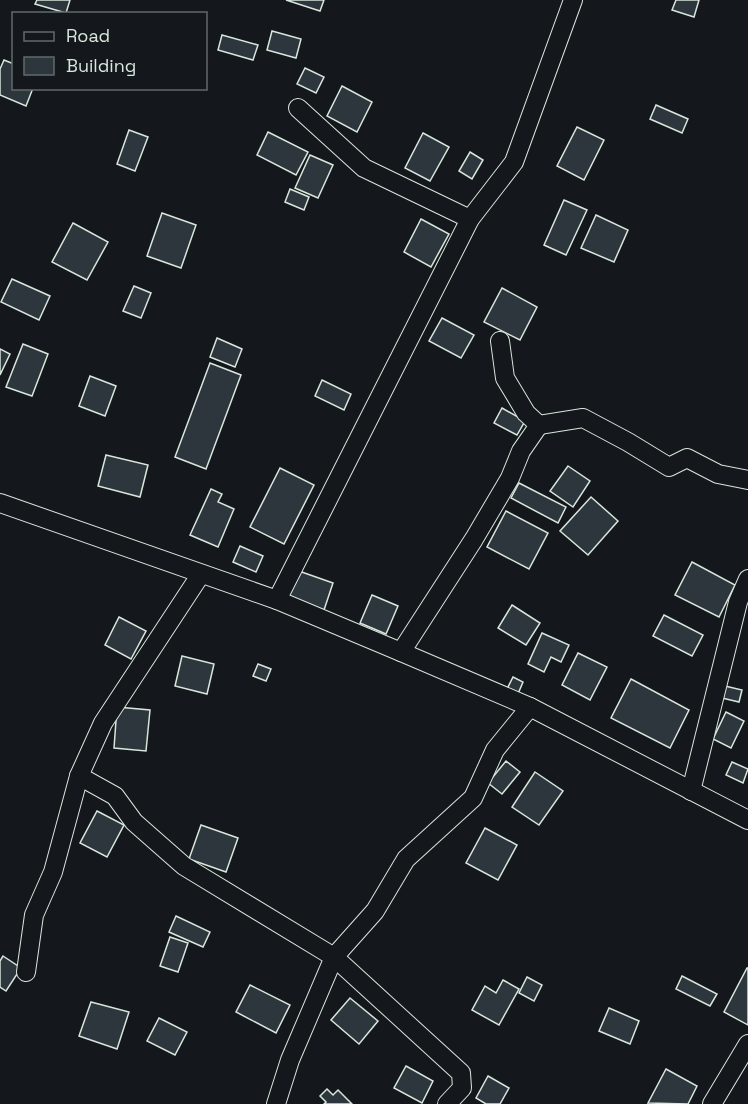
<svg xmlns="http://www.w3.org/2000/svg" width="748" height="1104" font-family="'Space Grotesk',sans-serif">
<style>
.building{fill:#2c363c;stroke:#d8e6dc;stroke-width:1.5}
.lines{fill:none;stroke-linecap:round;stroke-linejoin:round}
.minor-casing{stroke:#d8e6dc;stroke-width:20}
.minor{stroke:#14181c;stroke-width:18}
</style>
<rect width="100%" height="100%" fill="#14181c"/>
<!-- building -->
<g class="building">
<polygon points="37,0 70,0 66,13 35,4"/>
<polygon points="286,0 324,0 320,11"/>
<polygon points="676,0 699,0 694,17 672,10"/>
<polygon points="272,31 301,39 296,58 267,50"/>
<polygon points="222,35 258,45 253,60 218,50"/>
<polygon points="4,60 14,64 14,88 33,88 26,106 0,95 0,69"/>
<polygon points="305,68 324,77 316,93 297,84"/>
<polygon points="342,86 372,102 357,132 327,116"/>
<polygon points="656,105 688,119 682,133 650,119"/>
<polygon points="577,127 604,140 584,180 557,166"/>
<polygon points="129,130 148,137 135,171 117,164"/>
<polygon points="268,132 308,152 296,175 257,155"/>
<polygon points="423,133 449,147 430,181 405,168"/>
<polygon points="470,152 483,160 472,179 459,171"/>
<polygon points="310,155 333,165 318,198 295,188"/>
<polygon points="290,189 309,197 304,210 285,202"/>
<polygon points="564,200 587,210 566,255 544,245"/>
<polygon points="162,213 196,225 181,268 147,256"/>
<polygon points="596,215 628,230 614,262 581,248"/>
<polygon points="421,219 449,234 431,267 404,252"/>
<polygon points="73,223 108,242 87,280 52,262"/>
<polygon points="12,279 50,296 39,320 1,302"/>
<polygon points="134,286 151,293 141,318 123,311"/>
<polygon points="502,288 537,307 520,340 484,322"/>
<polygon points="442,318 474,335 461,358 429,341"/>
<polygon points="217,338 242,349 235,367 210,357"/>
<polygon points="23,344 48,354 32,396 6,387"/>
<polygon points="0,349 10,354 0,375"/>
<polygon points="210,363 241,375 206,469 175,457"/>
<polygon points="90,376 116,386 105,416 79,406"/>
<polygon points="322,380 351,394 344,410 315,396"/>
<polygon points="502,408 525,421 517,435 494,423"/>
<polygon points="106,455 148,465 140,497 98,486"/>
<polygon points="568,466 590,481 573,507 550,491"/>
<polygon points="280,468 314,485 284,544 250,527"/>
<polygon points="519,483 566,507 558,523 511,498"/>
<polygon points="211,489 222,494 218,502 234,509 218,547 190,535"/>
<polygon points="591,497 618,521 588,555 560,531"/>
<polygon points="506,511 548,533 529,569 487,547"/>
<polygon points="240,546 263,556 256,572 233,562"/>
<polygon points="692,562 735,585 719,617 675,595"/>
<polygon points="296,570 333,583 324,610 287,598"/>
<polygon points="372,595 398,606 386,634 360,623"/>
<polygon points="512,605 540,623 526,645 498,628"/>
<polygon points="664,615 703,635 692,656 653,636"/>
<polygon points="119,617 146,631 131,659 105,645"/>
<polygon points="542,633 569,645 561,662 551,657 544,672 528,664"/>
<polygon points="578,653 607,667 590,700 562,685"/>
<polygon points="182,656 214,664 207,694 175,686"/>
<polygon points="258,664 271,669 266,681 253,676"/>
<polygon points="513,677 523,682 517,696 506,691"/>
<polygon points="631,679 689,710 670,748 611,718"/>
<polygon points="725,686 742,690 739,702 722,698"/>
<polygon points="117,707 150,710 146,751 114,748"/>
<polygon points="726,712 744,721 731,748 713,739"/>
<polygon points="506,761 520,772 502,794 488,783"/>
<polygon points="732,762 748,769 743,783 726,775"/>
<polygon points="535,772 563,791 539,825 512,807"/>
<polygon points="97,811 124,825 107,857 80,843"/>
<polygon points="201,825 238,838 226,872 189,859"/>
<polygon points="485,828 517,845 498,880 466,863"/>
<polygon points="176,916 210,932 203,947 169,932"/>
<polygon points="170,937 188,943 178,972 160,966"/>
<polygon points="3,956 21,968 6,991 0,987 0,961"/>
<polygon points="747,968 748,968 748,1025 724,1012"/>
<polygon points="682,976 717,994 710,1006 676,989"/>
<polygon points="527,977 542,985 534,1001 519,993"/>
<polygon points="503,980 519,989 499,1025 472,1010 485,986 496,993"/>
<polygon points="250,985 290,1005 276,1033 236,1012"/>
<polygon points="350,998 378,1021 359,1044 331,1020"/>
<polygon points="91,1002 129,1012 117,1049 79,1036"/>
<polygon points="609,1008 639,1021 630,1044 599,1031"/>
<polygon points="159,1018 187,1032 175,1055 147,1041"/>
<polygon points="406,1066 433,1081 422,1103 394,1088"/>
<polygon points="666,1069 697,1086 688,1104 648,1103"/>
<polygon points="488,1076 509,1088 500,1104 486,1104 476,1098"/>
<polygon points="327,1089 333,1095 338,1090 352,1104 324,1104 326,1102 320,1096"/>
</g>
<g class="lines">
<defs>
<g id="minor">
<polyline points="298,108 364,168 470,219"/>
<polyline points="500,341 505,378 526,413 539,425 583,418 628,442 669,467 687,458 718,474 748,480"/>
<polyline points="0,503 277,600 401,652 530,707 748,820"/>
<polyline points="277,600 470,219 514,162 573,0"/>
<polyline points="401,652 474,539 510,478 521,451 539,425"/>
<polyline points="79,776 115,796 134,822 184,866 334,957 461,1073 462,1088 447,1104"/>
<polyline points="691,791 738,602 748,579"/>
<polyline points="26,972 34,915 53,872 79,776 103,723 201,574"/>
<polyline points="276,1104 290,1060 334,957 375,911 406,859 473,798 495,750 530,707"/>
<polyline points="712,1104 748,1044"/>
</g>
</defs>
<!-- minor casing -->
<use href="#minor" class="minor-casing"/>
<!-- minor -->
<use href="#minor" class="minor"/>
</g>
<!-- legend -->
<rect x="12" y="12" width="195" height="78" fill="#14181c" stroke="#626a69" stroke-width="1.5"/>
<rect x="24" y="32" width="30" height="9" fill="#14181c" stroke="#626a69" stroke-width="1.5"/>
<text x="66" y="42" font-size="18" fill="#d8e6dc">Road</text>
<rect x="24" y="57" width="30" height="18" fill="#2c363c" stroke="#626a69" stroke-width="1.5"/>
<text x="66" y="72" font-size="18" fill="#d8e6dc">Building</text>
</svg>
